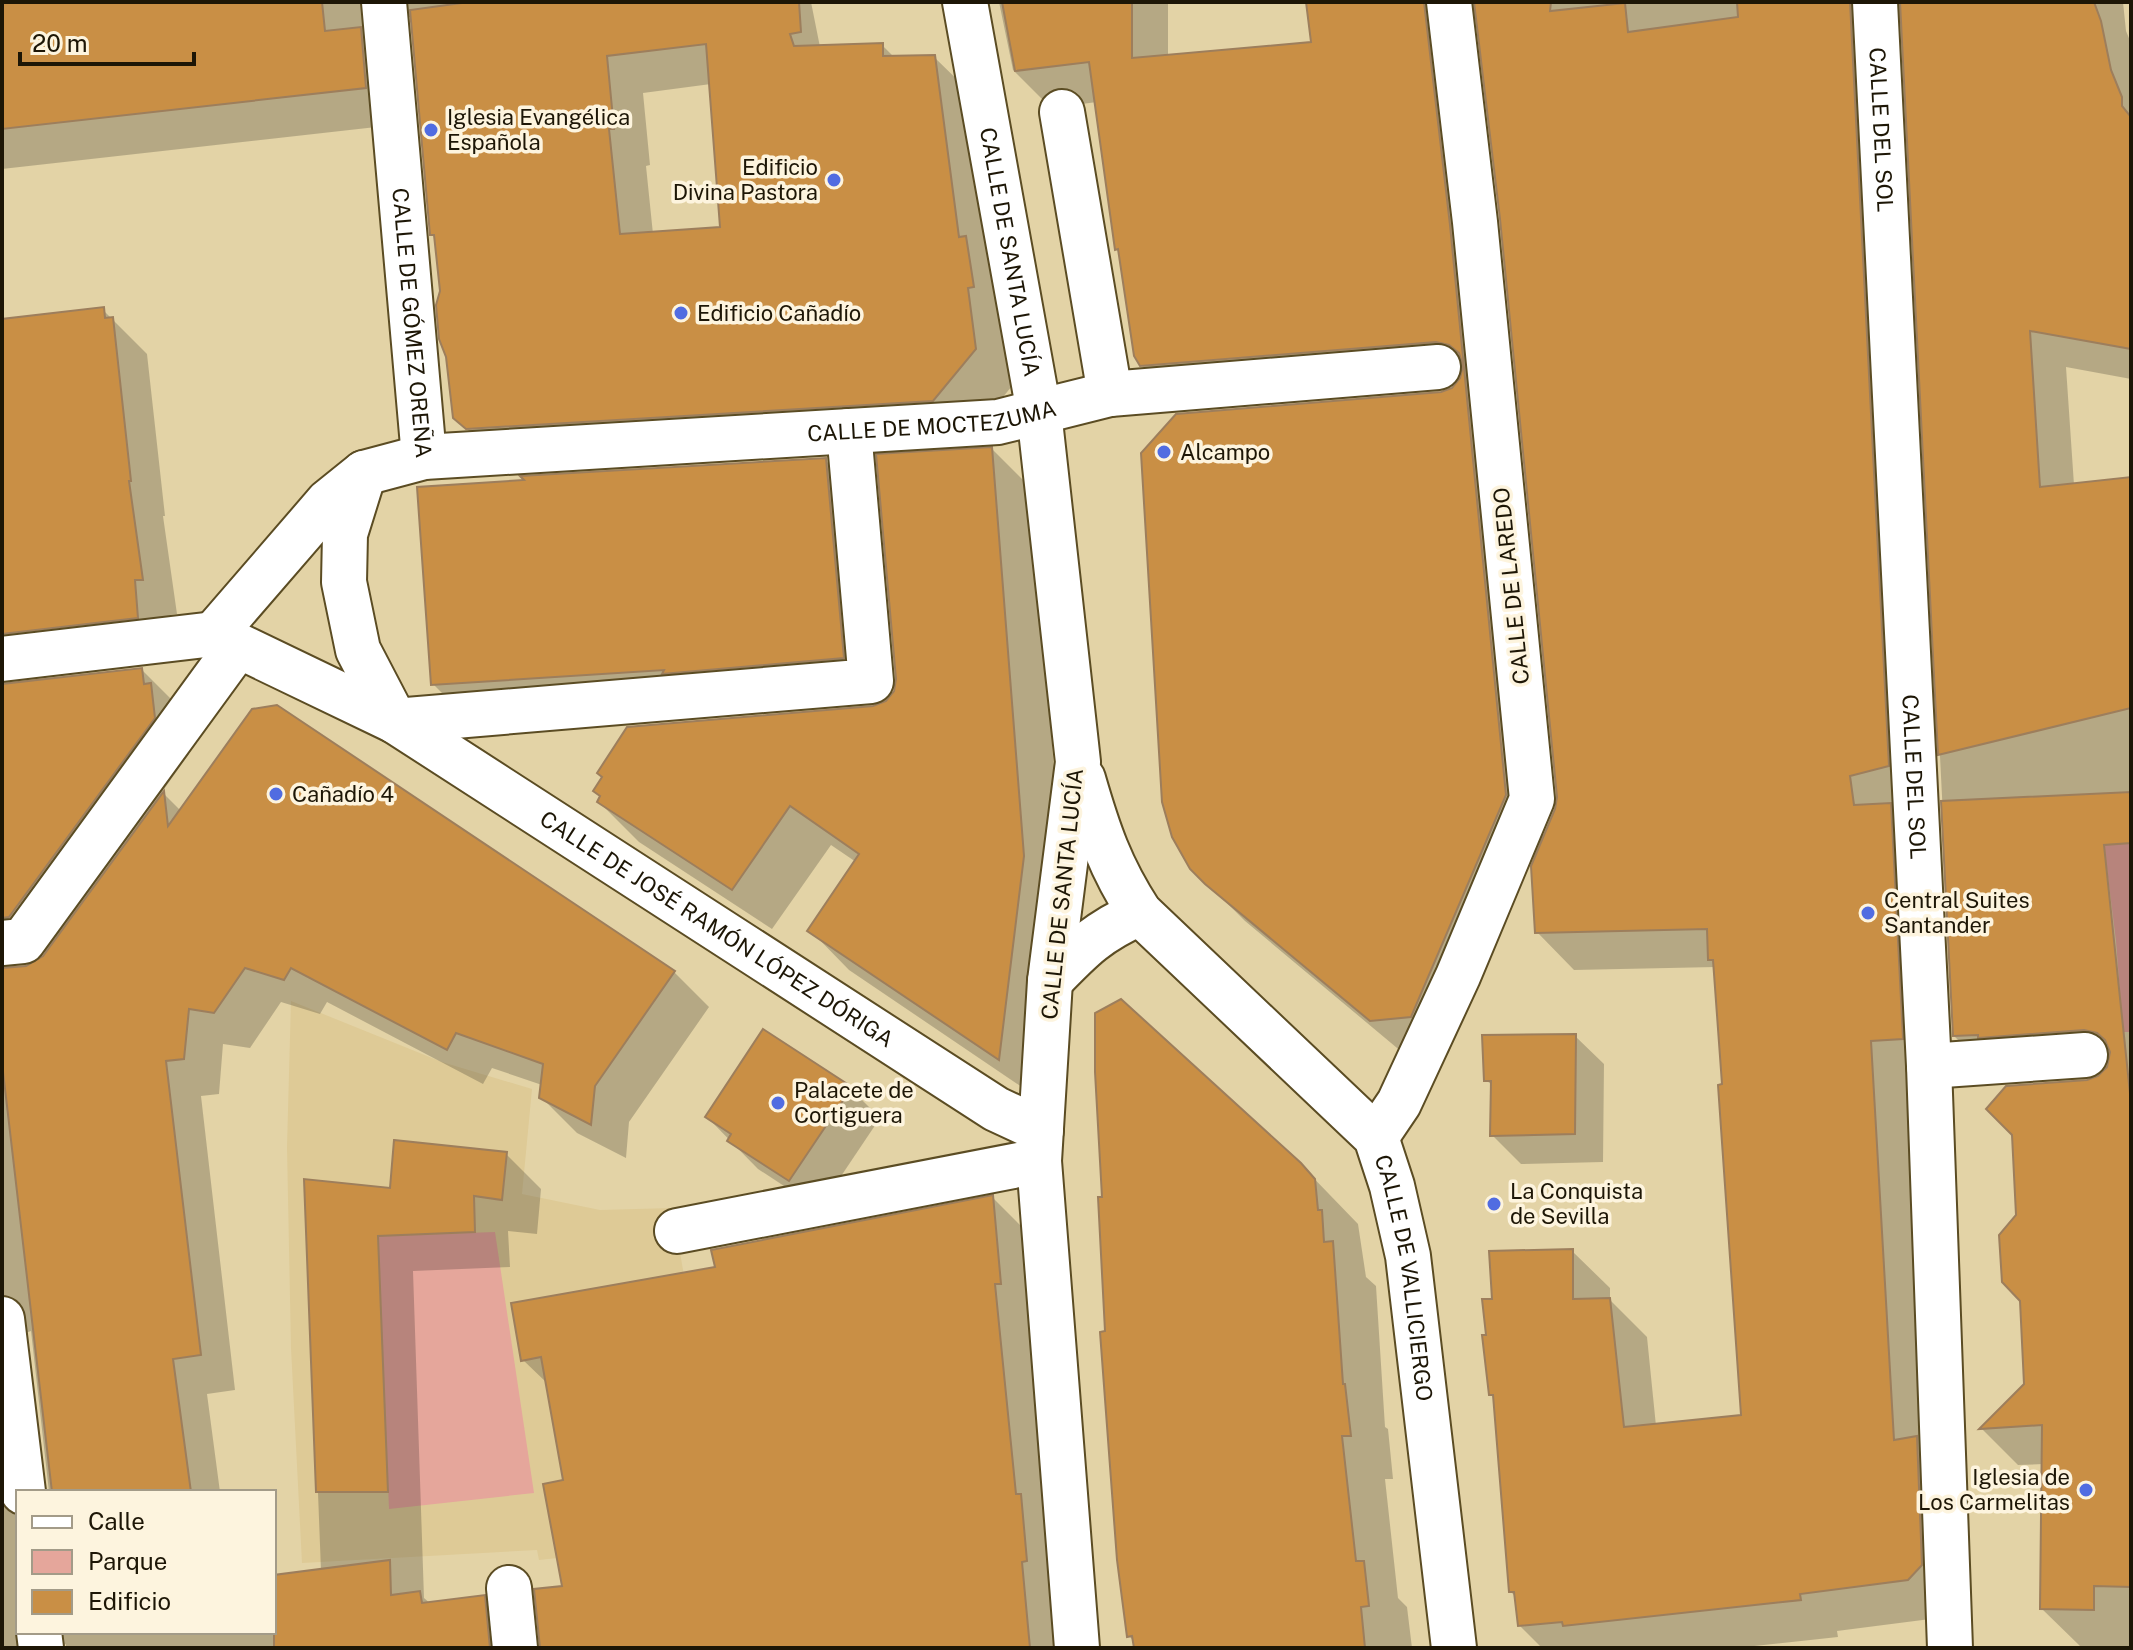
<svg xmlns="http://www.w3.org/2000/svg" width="2133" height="1650" font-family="'Public Sans',sans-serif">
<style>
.built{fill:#deca96}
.green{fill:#e5a69b}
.shadow{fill:#0003;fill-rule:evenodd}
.building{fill:#c98f45;stroke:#9d7e5c;stroke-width:2;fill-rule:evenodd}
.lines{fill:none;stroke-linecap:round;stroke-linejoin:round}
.pedestrian-casing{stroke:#5b4c23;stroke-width:48}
.minor-casing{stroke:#5b4c23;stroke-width:48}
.pedestrian{stroke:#fff;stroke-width:44}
.minor{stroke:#fff;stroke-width:44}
.poi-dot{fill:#516ce1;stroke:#fdf4de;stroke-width:3}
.labels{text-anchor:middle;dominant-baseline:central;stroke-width:7;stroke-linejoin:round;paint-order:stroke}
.poi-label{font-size:22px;fill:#1d1606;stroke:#fdf4de;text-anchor:start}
.street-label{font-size:22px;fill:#1d1606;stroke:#fdf4de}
</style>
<rect width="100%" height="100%" fill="#e3d3a6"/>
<!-- built -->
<polygon class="built" points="291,1001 442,1062 532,1089 522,1194 600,1210 672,1208 731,1539 539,1560 537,1550 302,1563 291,1348 287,1147"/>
<!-- green -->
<g class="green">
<polygon points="2131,843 2131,1032 2123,1032 2116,941 2104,845"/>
<polygon points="495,1232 534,1493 389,1509 378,1236"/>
</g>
<!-- shadow -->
<g class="shadow">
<path d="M2,2H811L820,47L882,45L895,58L934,57L972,94L1012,386L970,437L493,455L455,417L436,239L432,234L412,16L408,18L398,30L403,124L2,169ZM711,84L722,229L653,234L646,166L650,165L643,93Z"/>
<path d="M999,2H1168V57L1313,44L1312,2H2123L2126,31L2131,43V379L2066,367L2074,485L2131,479L2130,1647L2080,1646L2042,1609L2044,1464L2018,1465L1982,1429L2026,1385L2018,1216L2087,1082L2099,1078L2109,1068L2017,1074L1992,1073L1954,1036L1903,17L1890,28L1939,1076L1907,1078L1928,1450L1946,1617L1837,1631L1838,1637L1736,1648H1542L1520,1626L1516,1597L1511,1592L1496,1398L1491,1394L1489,1336L1494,1301L1572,1251L1610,1288V1300L1647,1337L1656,1426L1743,1416L1716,967L1574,970L1537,932L1533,857L1448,1054L1409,1058L1245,921L1192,868L1440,394L1453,390L1462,380L1179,403L1141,365L1120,252L1117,249L1097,102L1051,108L1013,70ZM1478,16L1502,219L1559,797L1557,809L1544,841L1487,264L1472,18Z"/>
<polygon points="103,310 147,354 165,516 163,516 177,614 170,615 173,653 2,653 2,321"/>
<polygon points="992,449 1032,489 1064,896 1038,1098 849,970 810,930 856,862 831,845 772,929 639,842 599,802 887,703 896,692"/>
<polygon points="825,460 864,498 881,696 471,722 433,684"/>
<path d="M142,670L177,705L185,720L189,754L162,792L181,811L674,972L709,1007L629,1122L626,1158L577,1133L541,1097L542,1085L492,1068L483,1084L327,1002L320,1014L281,1002L250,1048L223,1044L219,1094L201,1096L235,1390L207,1394L220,1492H49L31,1331L23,1334L18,1492V1632H274V1577L321,1571L306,1181L392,1190L506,1154L541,1189L537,1234L508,1231L510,1267L413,1271L424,1598L431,1604L484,1598L519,1633L521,1648H66V1644L59,1648H2V1082L6,1081L2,1042V685ZM49,951L36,965L14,969L22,958Z"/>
<polygon points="764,1031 851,1089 880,1118 819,1209 758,1169 707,1117"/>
<polygon points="1575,1036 1604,1064 1603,1162 1521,1164 1492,1135 1493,1086 1486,1080"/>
<polygon points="1300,1164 1358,1224 1366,1277 1376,1286 1385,1427 1388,1429 1393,1479 1385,1479 1398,1598 1407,1607 1412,1648 1136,1648 1136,1643 1129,1636"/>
<polygon points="992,1197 1028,1233 1061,1648 542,1648 564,1588 565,1482 548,1384 523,1360 718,1268"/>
</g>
<!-- building -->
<g class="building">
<polygon points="2,2 322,2 325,31 361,27 366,88 2,129"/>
<path d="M469,2H799L801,32L790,34L794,46L883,43V56L935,55L959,237L966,236L974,287L968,288L976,349L933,401L466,429L453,418L446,357L439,339L436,305L440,291L434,235H430L410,10ZM706,44L720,227L620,234L609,129H614L607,56Z"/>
<polygon points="1002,2 1132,2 1132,58 1311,42 1306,2 1424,2 1450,225 1506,795 1411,1017 1370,1021 1205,884 1190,869 1172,837 1162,802 1141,453 1176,414 1441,392 1452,388 1460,378 1463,366 1459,353 1449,345 1436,342 1140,366 1134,356 1118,249 1115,250 1089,62 1015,71"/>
<polygon points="1474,2 1551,2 1550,11 1625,3 1628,32 1738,17 1737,2 1850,2 1889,766 1850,776 1854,805 1891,803 1903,1039 1871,1041 1894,1440 1917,1436 1922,1565 1908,1580 1800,1594 1801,1600 1563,1626 1562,1622 1518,1626 1514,1592 1509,1592 1493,1395 1489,1395 1482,1335 1486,1335 1482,1299 1492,1299 1489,1251 1573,1249 1573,1299 1610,1298 1624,1427 1741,1415 1718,1085 1722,1084 1713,960 1708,960 1707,929 1535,933 1531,866 1555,809 1557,797 1500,219"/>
<polygon points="1900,2 2094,2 2101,21 2111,70 2122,97 2122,106 2131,117 2131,349 2030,331 2040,487 2131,477 2131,708 1938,755"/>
<polygon points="104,307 105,318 113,317 131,481 129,481 143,580 135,580 138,618 2,634 2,319"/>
<polygon points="992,447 1024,856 999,1060 807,931 859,854 790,806 732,890 597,802 600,796 593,791 602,777 597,773 627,727 873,706 886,701 894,691 896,679 876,454"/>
<polygon points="826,458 844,658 662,674 664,670 431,685 417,487 524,480 520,476"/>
<polygon points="142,668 144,684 151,683 155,718 9,917 2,918 2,684"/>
<polygon points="277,705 675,971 595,1086 591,1125 539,1098 543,1064 456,1033 447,1050 291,968 284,980 245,968 214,1013 189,1009 184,1059 166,1061 201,1355 173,1359 191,1492 52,1492 2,1063 2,968 26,966 43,956 164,791 168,826 252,709"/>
<polygon points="2131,792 2131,843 2104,845 2131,1103 2131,1587 2094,1586 2094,1610 2040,1609 2042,1425 1979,1429 2024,1384 2020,1301 2002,1282 1999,1235 2016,1215 2012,1135 1986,1109 2006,1086 2087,1080 2098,1076 2107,1067 2110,1052 2105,1040 2097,1033 2084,1030 1978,1038 1978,1035 1953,1036 1941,801"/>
<polygon points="1121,999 1301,1163 1315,1179 1318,1210 1322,1210 1324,1242 1333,1241 1343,1384 1345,1384 1351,1436 1342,1436 1356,1561 1364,1561 1369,1606 1361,1607 1365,1648 1134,1648 1132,1636 1127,1637 1117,1560 1100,1332 1105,1331 1098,1197 1102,1197 1095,1072 1095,1013"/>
<polygon points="763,1029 852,1087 789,1181 727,1141 731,1134 705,1117"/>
<polygon points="1576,1034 1575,1134 1490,1136 1491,1081 1484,1081 1482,1035"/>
<polygon points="394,1140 507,1152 502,1200 474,1196 475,1232 378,1236 388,1492 316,1492 304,1179 390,1188"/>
<polygon points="993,1195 1001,1284 995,1284 1016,1494 1021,1494 1027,1561 1022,1562 1030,1648 540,1648 534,1589 562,1586 543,1484 563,1480 541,1357 521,1361 511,1303 715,1267 711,1250"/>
<polygon points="390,1560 391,1595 420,1591 422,1603 485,1595 490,1648 274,1648 274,1575"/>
</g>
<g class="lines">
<defs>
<g id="pedestrian">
<polyline points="2,943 23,941 238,646"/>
<polyline points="1929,1066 2085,1055"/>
<polyline points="677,1231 1039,1161"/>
<polyline points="509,1588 515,1648"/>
</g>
<g id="minor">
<path id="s1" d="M384,2L424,457"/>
<path id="s2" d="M965,2L1039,412L1078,762L1050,981L1039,1161L1077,1648"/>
<path id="s3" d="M1875,2L1929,1066L1950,1648"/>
<polyline points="1062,112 1110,394"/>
<polyline points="364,473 345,534 344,582 358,650 395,721"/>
<path id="s4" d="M214,634L328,502L364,473L424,457L998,422L1110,394L1438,367"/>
<path id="s5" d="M214,634L395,721L996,1109L1041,1130"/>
<polyline points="2,659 214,634"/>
<polyline points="395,721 871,681 849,431"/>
<path id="s6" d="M1083,779C1098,831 1110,867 1140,913L1376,1137L1392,1186L1408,1256L1454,1648"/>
<path d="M1050,981C1082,948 1097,932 1140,913"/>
<polyline points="1376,1137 1399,1103 1458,976 1532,799 1475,222 1449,2"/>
<polyline points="2,1319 23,1492"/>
<polyline points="39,1632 41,1648"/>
</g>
</defs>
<!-- pedestrian casing -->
<use href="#pedestrian" class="pedestrian-casing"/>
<!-- minor casing -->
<use href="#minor" class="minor-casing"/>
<!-- pedestrian -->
<use href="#pedestrian" class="pedestrian"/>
<!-- minor -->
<use href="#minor" class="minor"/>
</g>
<!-- markers -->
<g class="poi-dot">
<circle cx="431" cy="130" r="8"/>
<circle cx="834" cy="180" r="8"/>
<circle cx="681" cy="313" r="8"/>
<circle cx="1164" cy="452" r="8"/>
<circle cx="276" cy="794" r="8"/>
<circle cx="1868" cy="913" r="8"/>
<circle cx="778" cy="1103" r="8"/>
<circle cx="1494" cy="1204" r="8"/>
<circle cx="2086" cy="1490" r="8"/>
</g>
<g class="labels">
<!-- poi labels -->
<g class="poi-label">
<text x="447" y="117">Iglesia Evangélica<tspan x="447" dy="25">Española</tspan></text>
<text x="818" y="167" text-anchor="end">Edificio<tspan x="818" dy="25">Divina Pastora</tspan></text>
<text x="697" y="313">Edificio Cañadío</text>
<text x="1180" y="452">Alcampo</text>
<text x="292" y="794">Cañadío 4</text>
<text x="1884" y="900">Central Suites<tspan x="1884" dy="25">Santander</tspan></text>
<text x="794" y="1090">Palacete de<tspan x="794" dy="25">Cortiguera</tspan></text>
<text x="1510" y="1191">La Conquista<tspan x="1510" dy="25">de Sevilla</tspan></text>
<text x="2070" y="1477" text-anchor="end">Iglesia de<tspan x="2070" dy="25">Los Carmelitas</tspan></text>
</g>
<!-- street labels -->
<g class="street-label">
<text stroke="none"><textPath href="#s3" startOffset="128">CALLE DEL SOL</textPath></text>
<text stroke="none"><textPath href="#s2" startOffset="254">CALLE DE SANTA LUCÍA</textPath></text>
<text stroke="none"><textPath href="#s1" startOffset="322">CALLE DE GÓMEZ OREÑA</textPath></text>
<text stroke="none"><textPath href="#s4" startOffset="792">CALLE DE MOCTEZUMA</textPath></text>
<text transform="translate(1511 586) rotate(-96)">CALLE DE LAREDO</text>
<text stroke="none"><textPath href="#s3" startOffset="776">CALLE DEL SOL</textPath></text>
<text transform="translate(1062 894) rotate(-84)">CALLE DE SANTA LUCÍA</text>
<text stroke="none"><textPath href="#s5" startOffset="584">CALLE DE JOSÉ RAMÓN LÓPEZ DÓRIGA</textPath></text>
<text stroke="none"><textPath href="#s6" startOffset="616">CALLE DE VALLICIERGO</textPath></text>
</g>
</g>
<!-- border -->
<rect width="2133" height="1650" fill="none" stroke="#1d1606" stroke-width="8"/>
<!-- legend -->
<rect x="16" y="1490" width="260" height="144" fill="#fdf4de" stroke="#a39b88" stroke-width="2"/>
<rect x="32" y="1516" width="40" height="12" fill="#ffffff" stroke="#a39b88" stroke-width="2"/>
<text x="88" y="1530" font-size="24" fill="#1d1606">Calle</text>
<rect x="32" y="1550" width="40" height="24" fill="#e5a69b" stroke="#a39b88" stroke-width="2"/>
<text x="88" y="1570" font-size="24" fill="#1d1606">Parque</text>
<rect x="32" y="1590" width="40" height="24" fill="#c98f45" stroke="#a39b88" stroke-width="2"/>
<text x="88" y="1610" font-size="24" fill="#1d1606">Edificio</text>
<!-- scale -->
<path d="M20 52v12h174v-12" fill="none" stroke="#1d1606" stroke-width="4"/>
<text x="32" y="52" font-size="24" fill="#1d1606" stroke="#fdf4de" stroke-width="6" paint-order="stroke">20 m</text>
</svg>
